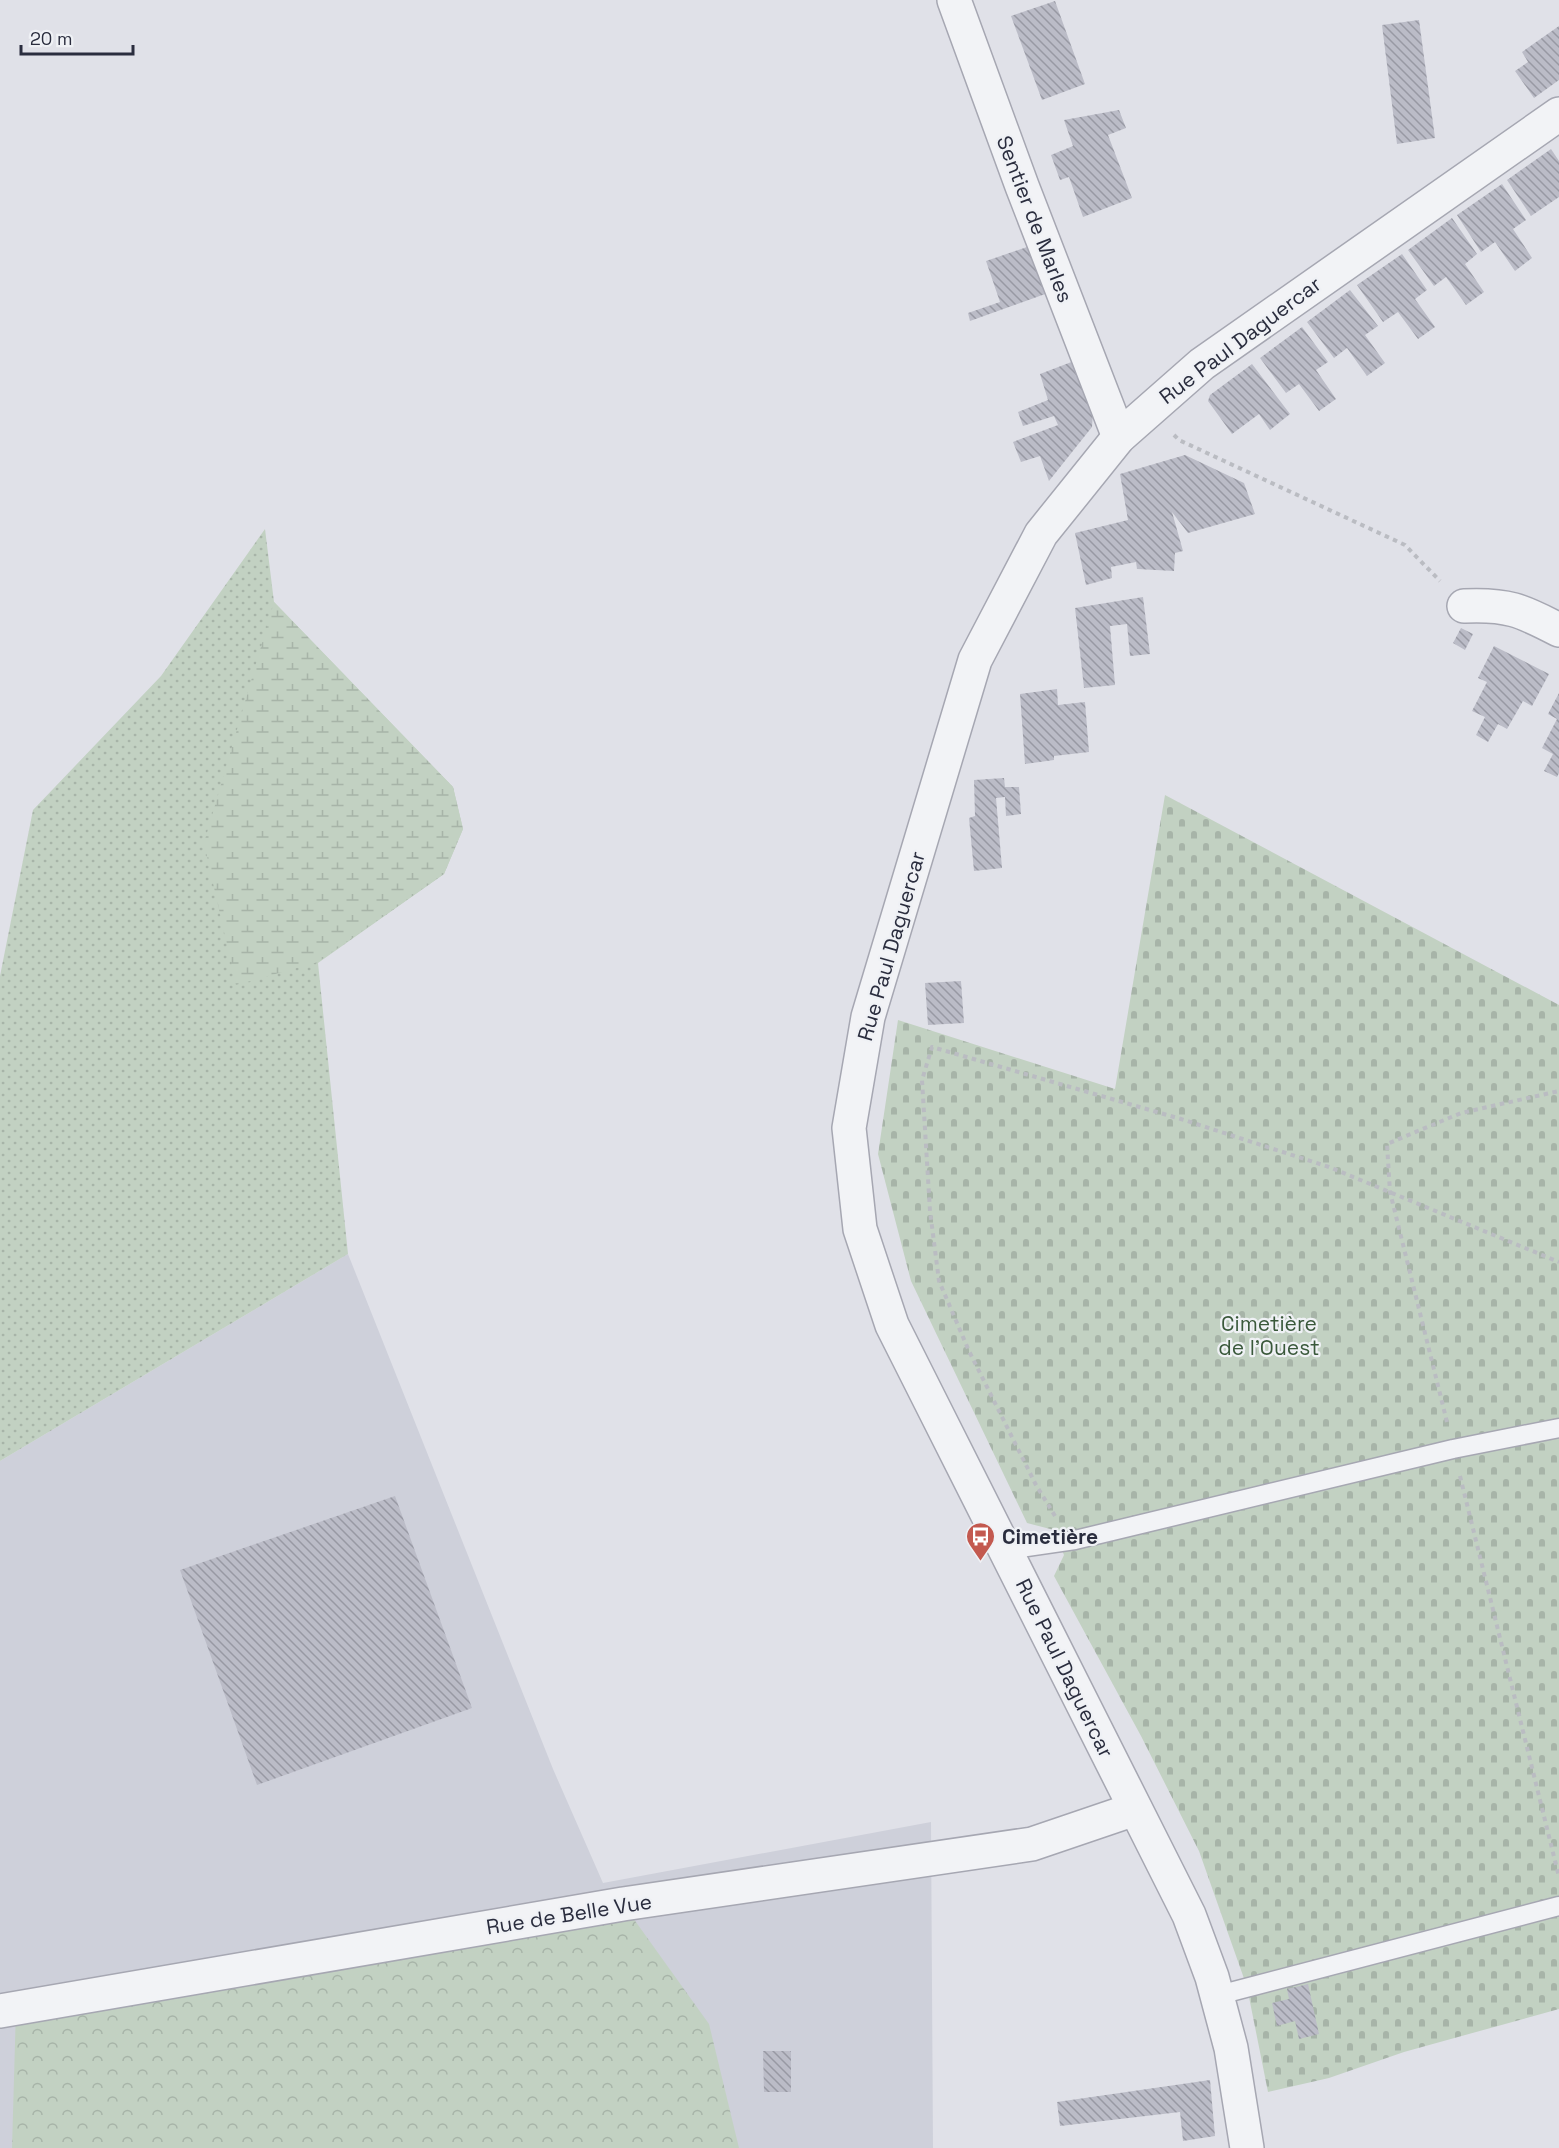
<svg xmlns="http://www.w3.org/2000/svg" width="1559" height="2148" font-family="'Space Grotesk',sans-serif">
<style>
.built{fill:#ced0da}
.grass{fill:url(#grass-dots)}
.forest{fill:url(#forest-crowns)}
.wetland{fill:url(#wetland-marsh)}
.cemetery{fill:url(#cemetery-stones)}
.building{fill:url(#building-back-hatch)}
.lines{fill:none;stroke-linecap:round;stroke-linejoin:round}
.service-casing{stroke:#a6a7b2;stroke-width:21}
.minor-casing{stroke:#a6a7b2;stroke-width:36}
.tertiary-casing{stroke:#a6a7b2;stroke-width:36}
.path{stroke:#babcc2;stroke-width:4;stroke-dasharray:4.5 4.5;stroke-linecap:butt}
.service{stroke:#f2f3f6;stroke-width:18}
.minor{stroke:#f2f3f6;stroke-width:33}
.tertiary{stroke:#f2f3f6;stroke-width:33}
.labels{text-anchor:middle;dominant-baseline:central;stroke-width:4.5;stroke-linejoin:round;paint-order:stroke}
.street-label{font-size:21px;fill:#2a2d3e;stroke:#eff1f5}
.park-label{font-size:21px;fill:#39583a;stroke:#eff1f5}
.poi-label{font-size:21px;font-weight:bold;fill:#2a2d3e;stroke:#eff1f5;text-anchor:start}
</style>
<defs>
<pattern id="grass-dots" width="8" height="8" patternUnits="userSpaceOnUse" patternTransform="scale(1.5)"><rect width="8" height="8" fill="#c2d1c2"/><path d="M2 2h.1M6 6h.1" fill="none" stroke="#a7b4a8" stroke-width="1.8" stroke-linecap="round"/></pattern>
<pattern id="forest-crowns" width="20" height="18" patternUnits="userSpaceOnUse" patternTransform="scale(1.5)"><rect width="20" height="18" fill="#c2d1c2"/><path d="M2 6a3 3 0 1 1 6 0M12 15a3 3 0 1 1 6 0" fill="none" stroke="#a7b4a8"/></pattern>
<pattern id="wetland-marsh" width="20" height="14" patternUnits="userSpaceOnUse" patternTransform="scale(1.5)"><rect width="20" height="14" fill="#c2d1c2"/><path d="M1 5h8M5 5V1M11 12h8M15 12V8" fill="none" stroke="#a7b4a8"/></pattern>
<pattern id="cemetery-stones" width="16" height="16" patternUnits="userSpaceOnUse" patternTransform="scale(1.5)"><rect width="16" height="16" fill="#c2d1c2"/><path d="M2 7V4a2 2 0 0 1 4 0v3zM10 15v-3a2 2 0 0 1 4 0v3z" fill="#a7b4a8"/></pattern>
<pattern id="building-back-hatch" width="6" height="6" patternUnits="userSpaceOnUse" patternTransform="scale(1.5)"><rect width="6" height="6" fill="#bbbcc7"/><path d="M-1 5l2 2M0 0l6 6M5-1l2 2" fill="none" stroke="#9899a3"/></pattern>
</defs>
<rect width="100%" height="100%" fill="#e0e1e8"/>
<!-- built -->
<polygon class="built" points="348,1254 553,1769 603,1883 931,1822 933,2148 0,2148 0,1461"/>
<!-- grass -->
<polygon class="grass" points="265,529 274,602 453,787 463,829 444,874 318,963 348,1254 0,1461 0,976 33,810 161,676"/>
<!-- forest -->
<polygon class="forest" points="623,1904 709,2024 739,2148 12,2148 16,2008"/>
<!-- wetland -->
<polygon class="wetland" points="274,602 453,787 463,829 444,874 318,962 236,985 204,843"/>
<!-- cemetery -->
<polygon class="cemetery" points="1165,795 1559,1005 1559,2009 1404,2052 1329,2078 1268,2092 1247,1987 1199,1851 1141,1736 1054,1576 1064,1555 1054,1530 1027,1523 911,1281 878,1154 898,1020 1115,1089"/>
<!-- building -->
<g class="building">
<polygon points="1055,1 1085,84 1042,100 1011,16"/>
<polygon points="1419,20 1435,138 1397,144 1382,25"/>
<polygon points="1559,26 1559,80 1534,98 1515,71 1528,62 1522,52"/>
<polygon points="1119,110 1126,128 1108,135 1132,198 1083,217 1069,177 1060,180 1051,155 1073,146 1064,120"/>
<polygon points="1551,149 1559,161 1559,197 1531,216 1507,180"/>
<polygon points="1502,184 1526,220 1513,229 1532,258 1515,271 1495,242 1481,252 1457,215"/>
<polygon points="1452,218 1477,254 1465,264 1484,292 1466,305 1446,277 1434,286 1408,250"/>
<polygon points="1030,246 1048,293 970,321 968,313 1000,302 986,261"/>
<polygon points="1402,254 1427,290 1415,299 1435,327 1418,339 1398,312 1383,322 1357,285"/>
<polygon points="1350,290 1378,326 1365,335 1385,363 1367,376 1347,348 1334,358 1307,322"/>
<polygon points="1302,327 1328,362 1316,370 1336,399 1319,411 1299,384 1286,393 1260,358"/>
<polygon points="1074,361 1093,412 1092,427 1049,481 1040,456 1021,462 1013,442 1058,425 1054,416 1023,426 1018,412 1048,400 1040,374"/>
<polygon points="1252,364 1290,414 1270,430 1259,414 1232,434 1208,401 1210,395"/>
<polygon points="1185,455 1244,483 1255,514 1188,533 1172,512 1183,551 1175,553 1174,571 1137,569 1136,562 1111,567 1112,578 1086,585 1075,533 1128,520 1120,474"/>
<polygon points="1143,597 1150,654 1130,656 1127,624 1110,626 1115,685 1084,688 1075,608"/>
<polygon points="1461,628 1473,634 1465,650 1453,643"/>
<polygon points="1494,646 1549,674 1532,706 1523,701 1507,729 1498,724 1488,742 1476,735 1485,717 1472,711 1487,682 1478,678"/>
<polygon points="1057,689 1058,705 1085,702 1089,752 1054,756 1054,760 1025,764 1020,694"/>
<polygon points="1559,693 1559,773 1557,777 1544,771 1553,754 1542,748 1557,719 1548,714"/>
<polygon points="1004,778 1005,787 1019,787 1021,814 1006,816 1005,797 996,798 1002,868 974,871 969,818 975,816 974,780"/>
<polygon points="961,981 964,1023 928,1025 925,983"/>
<polygon points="395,1496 472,1708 257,1785 180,1570"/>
<polygon points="1308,1984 1319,2034 1299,2039 1295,2021 1277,2026 1272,2003 1289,1999 1287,1989"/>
<polygon points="763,2051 791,2051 791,2092 764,2092"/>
<polygon points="1210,2080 1215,2136 1183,2141 1180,2112 1060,2126 1057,2102"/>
</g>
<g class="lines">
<defs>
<g id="service">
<polyline points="1007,1550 1075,1540 1453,1449 1559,1428"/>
<polyline points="1215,1996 1559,1906"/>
</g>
<g id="minor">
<polyline points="954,0 1022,186 1119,437"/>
<path d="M1464,606C1507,604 1521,610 1559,630"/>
<polyline points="0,2011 623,1904 1032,1844 1135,1809"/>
</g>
<polyline id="tertiary" points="1247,2148 1231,2048 1212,1977 1189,1915 892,1325 860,1229 849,1128 868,1017 975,660 1041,534 1119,437 1202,364 1559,114"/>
</defs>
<!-- service casing -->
<use href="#service" class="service-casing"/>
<!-- minor casing -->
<use href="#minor" class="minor-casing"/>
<!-- tertiary casing -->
<use href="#tertiary" class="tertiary-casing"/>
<!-- path -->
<g class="path">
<polyline points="1174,435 1179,440 1405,545 1440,581"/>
<polyline points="1447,1422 1390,1192 1387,1144 1461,1113 1559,1091"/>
<polyline points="1460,1476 1559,1877"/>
<polyline points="1055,1516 1036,1485 969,1351 939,1281 930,1211 922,1080 932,1047 1181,1119 1329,1167 1559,1262"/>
</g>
<!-- service -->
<use href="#service" class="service"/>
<!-- minor -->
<use href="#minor" class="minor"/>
<!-- tertiary -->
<use href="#tertiary" class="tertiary"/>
</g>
<!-- icons -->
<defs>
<symbol id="bus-pin" viewBox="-11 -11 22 30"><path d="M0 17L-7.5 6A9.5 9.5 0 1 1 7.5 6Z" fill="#c3594f" stroke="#eff1f5"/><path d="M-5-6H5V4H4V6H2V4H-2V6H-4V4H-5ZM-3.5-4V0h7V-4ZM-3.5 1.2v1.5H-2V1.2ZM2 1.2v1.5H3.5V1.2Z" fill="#fff"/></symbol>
</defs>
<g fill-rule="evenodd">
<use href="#bus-pin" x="964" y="1520" width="33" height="45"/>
</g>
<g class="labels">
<!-- street labels -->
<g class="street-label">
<text transform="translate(1035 219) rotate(69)">Sentier de Marles</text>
<text transform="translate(1240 340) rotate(-37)">Rue Paul Daguercar</text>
<text transform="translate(891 946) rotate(-74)">Rue Paul Daguercar</text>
<text transform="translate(1065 1668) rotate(64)">Rue Paul Daguercar</text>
<text transform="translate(569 1914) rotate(-9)">Rue de Belle Vue</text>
</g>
<!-- park labels -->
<g class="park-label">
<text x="1269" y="1323">Cimetière<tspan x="1269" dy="24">de l'Ouest</tspan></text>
</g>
<!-- poi labels -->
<g class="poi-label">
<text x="1002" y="1536">Cimetière</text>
</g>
</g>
<!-- scale -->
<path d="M21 45v9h112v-9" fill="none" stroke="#2a2d3e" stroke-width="3"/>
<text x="30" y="45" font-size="18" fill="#2a2d3e" stroke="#eff1f5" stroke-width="4.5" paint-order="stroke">20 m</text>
</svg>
